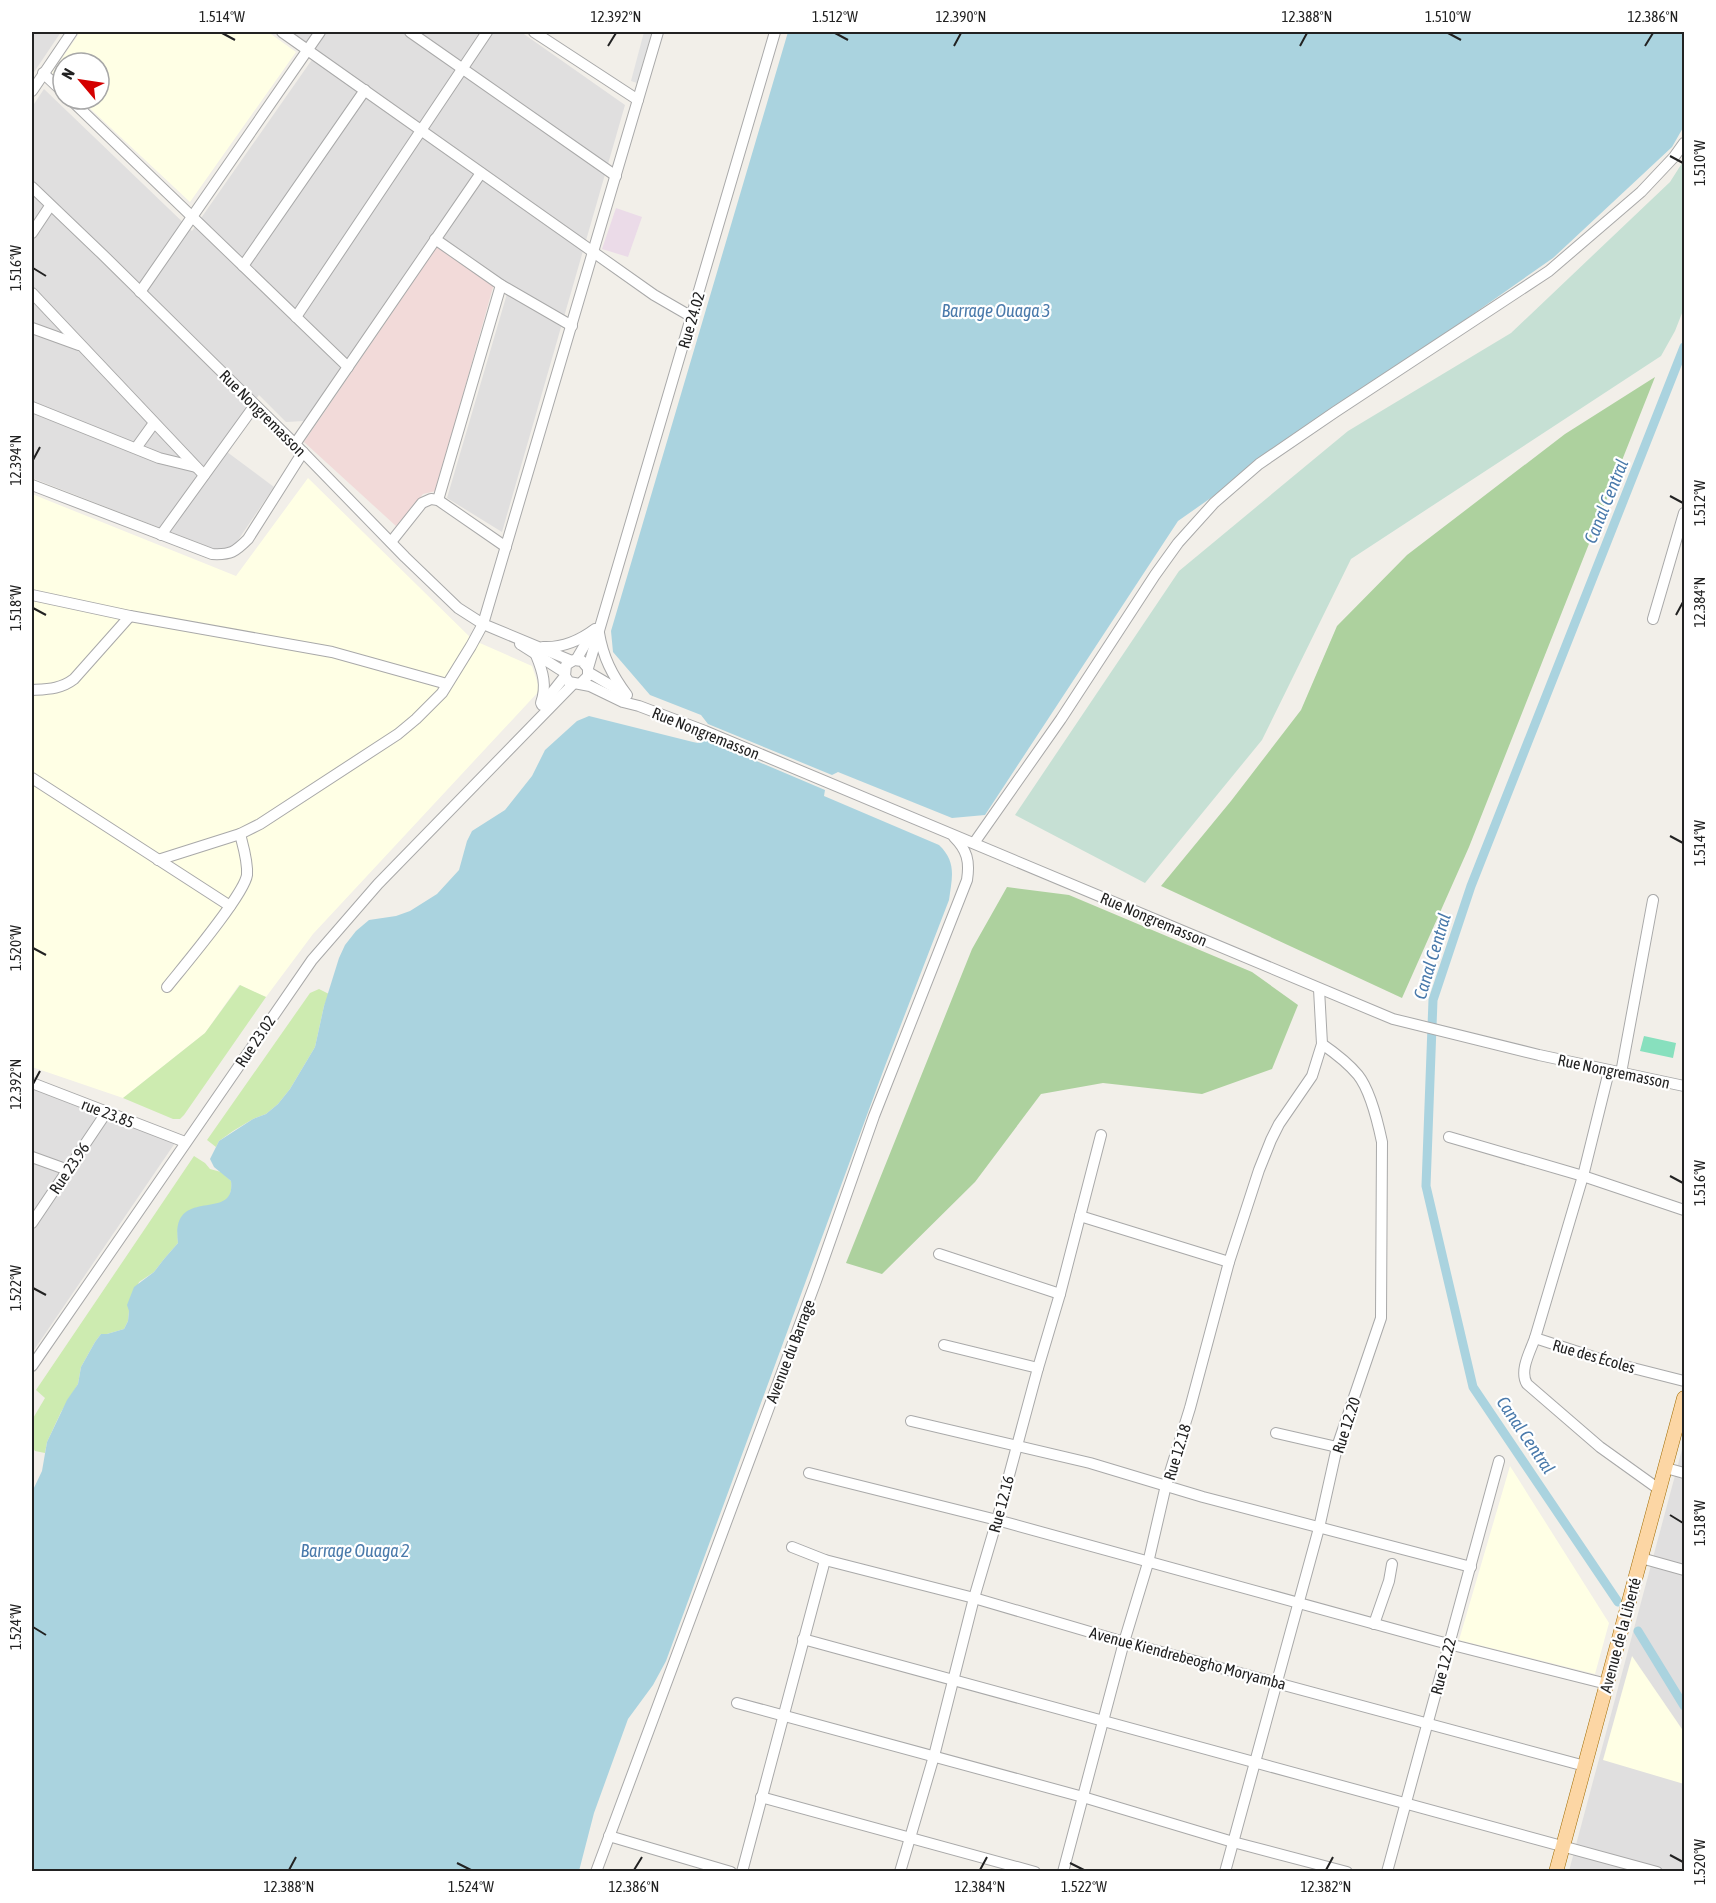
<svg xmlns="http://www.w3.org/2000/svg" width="1716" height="1903" font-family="'Asap Condensed',sans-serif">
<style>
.residential{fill:#e0dfdf}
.commercial{fill:#f2dad9}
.industrial{fill:#ebdbe8}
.education{fill:#ffffe5}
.grass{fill:#cdebb0}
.forest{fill:#add19e}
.wetland{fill:#c6e0d4}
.pitch{fill:#88e0be}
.parking{fill:#e2e2e2}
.water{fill:#aad3df}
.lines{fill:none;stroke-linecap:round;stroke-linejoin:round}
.canal{stroke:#aad3df;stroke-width:9}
.minor-casing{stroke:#a9a9a9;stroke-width:12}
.major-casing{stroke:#a06b00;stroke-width:15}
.minor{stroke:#fff;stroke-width:10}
.major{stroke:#fcd6a4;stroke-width:14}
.ticks{fill:none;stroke:#222;stroke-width:2}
.labels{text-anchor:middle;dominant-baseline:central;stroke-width:4.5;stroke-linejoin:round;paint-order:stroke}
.street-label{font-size:16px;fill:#222;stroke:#fff}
.water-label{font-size:18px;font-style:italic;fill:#4a7aab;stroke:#fff}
.neatline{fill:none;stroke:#222;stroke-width:2}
.ticks-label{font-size:15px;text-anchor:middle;fill:#222}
</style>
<rect width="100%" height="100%" fill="#f2efe9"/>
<!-- residential -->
<g class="residential">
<polygon points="32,32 61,32 32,75"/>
<polygon points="291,32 521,32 625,105 502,532 447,498 509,287 435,235 304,421 286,422 259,395 219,446 274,487 230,552 222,552 32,478 32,107 44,89 192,231 318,51"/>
<polygon points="32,1082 177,1140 32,1353"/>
<polygon points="1684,1442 1684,1871 1569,1871"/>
</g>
<!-- commercial -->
<polygon class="commercial" points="441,241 495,280 436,491 423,494 396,526 304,442"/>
<!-- industrial -->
<polygon class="industrial" points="616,208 642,217 628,257 602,249"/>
<!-- education -->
<g class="education">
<polygon points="80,32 268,32 296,52 190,202 80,99 99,99 99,63 63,63 63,83 52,73"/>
<polygon points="308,478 473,640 532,666 540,690 313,934 266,997 239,985 205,1033 123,1098 32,1067 32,494 236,576"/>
<polygon points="1510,1466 1609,1623 1595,1674 1459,1640"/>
<polygon points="1632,1656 1684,1732 1684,1784 1603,1760"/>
</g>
<!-- grass -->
<g class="grass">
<polygon points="240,985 266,997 184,1115 180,1119 173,1119 123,1098 205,1033"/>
<polygon points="319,989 329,994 324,1006 315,1047 290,1089 278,1104 266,1114 253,1119 233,1131 219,1141 216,1147 207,1140 310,993"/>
<path d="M194,1156L205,1163L210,1169L221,1172L231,1181C232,1187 231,1195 227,1200C221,1207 194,1212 184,1215C178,1225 177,1232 178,1243L164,1259L154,1272L139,1282L129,1311L128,1321L124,1329L107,1334H101L95,1342L81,1367L78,1384L61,1412L47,1442L45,1453L35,1451L32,1446V1420L45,1398L36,1390Z"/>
</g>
<!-- forest -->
<g class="forest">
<polygon points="1655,377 1469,847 1402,998 1161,886 1231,801 1301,710 1337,626 1407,555 1565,434"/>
<polygon points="1007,887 1069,895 1252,972 1298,1005 1272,1069 1202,1094 1103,1083 1041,1094 975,1182 882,1274 846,1263 972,949"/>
</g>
<!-- wetland -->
<polygon class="wetland" points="1684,160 1684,308 1675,331 1661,356 1351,559 1262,740 1145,883 1015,815 1179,571 1348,431 1511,333 1670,182"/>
<!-- pitch -->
<polygon class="pitch" points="1644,1036 1676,1043 1673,1058 1640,1051"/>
<!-- parking -->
<polygon class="parking" points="644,32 652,32 637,83 631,81"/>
<!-- water -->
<g class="water">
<polygon points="788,32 1684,32 1684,126 1672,147 1553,258 1178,521 985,815 952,818 838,772 832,775 708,724 701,715 650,695 613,652 611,631"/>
<path d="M589,716L693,742L698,743L702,738L825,790L824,796L939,845C957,862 952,878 949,900L885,1066L666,1661L653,1685L628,1719L594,1813L579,1871H32V1492L42,1471L47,1442L67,1400L78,1384L81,1367L95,1342L101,1334H107L124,1329L128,1321L129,1311L127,1305L134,1287L154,1272L164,1259L178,1243C170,1183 236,1224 231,1181L214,1167L210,1159L219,1141L253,1119L266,1114L278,1104L290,1089L315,1047L324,1006L339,958L345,945L356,931L369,920L396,916L410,911L437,894L459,870L467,841L472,831L505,810L532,776L545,750L577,721Z"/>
</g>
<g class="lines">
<!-- canal -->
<g class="canal">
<polyline points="1618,1602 1473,1387 1426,1186 1433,1000 1471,886 1684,347"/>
<polyline points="1638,1631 1684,1706"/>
</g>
<defs>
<g id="minor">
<polyline points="282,32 654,295 692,317"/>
<polyline points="410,32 616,176"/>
<polyline points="534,32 638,100"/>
<polyline points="43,73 63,92"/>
<polyline points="32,91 72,32"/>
<polyline points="70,99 348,367"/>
<polyline points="32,187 101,253 295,444 405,557 458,608 483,624 572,661"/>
<polyline points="32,233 50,206"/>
<polyline points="435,239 501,285 572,326"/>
<polyline points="243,266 365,90"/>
<polyline points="140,292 320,32"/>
<polyline points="32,293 204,475"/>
<polyline points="296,317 487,32"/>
<polyline points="32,328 79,345"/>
<polyline points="32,407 159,458 196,467"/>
<polyline points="295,444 481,173"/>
<polyline points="136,448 154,423"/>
<path d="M32,485L212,554C231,555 235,552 248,539L303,452"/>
<polyline points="438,500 501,285"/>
<polyline points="161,535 255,405"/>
<polyline points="391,542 422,503 431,499 438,500 506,547"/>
<polyline points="32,595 130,616 332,652 447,684"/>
<polyline points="1653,619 1684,513"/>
<path d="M599,633C603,657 612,675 627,695"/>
<polyline points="520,644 564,672"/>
<path d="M543,647C562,648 579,641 595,629"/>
<path d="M536,655C543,672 547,686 541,703"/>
<polyline points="576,660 593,631"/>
<polyline points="588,668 775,32"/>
<polyline points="588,672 622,692"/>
<polyline points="581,683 588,676 588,668 582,661 574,660 566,665 565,676 569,682 590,686 623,702 639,706 705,731 1393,1019 1539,1055 1684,1086"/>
<path d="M32,690C48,689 61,689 74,679L130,616"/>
<polyline points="542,705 565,676"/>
<polyline points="32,778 230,906"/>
<polyline points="974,843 1061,719 1155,575 1178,543 1214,503 1259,464 1335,412 1549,271 1641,192 1674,157 1684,143"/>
<polyline points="158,860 240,834 260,824 398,734 416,719 442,693 471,646 483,624 658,32"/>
<path d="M167,987C183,967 244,895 247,875C248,861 243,846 240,834"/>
<polyline points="1609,1071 1583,1176 1535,1338 1609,1362 1684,1381"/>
<polyline points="1621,1073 1653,900"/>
<polyline points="32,1083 185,1142"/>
<polyline points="1449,1137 1583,1176 1684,1210"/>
<polyline points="32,1157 68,1170"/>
<polyline points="1080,1216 1229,1262"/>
<polyline points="32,1223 106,1113"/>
<polyline points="939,1254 1060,1294"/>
<path d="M1535,1338C1530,1352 1519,1371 1527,1384L1600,1447L1660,1490"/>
<polyline points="944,1345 1038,1368"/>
<polyline points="32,1366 312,960 378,884 573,684"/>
<polyline points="911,1421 1090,1463 1203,1497 1471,1567"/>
<polyline points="1276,1433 1337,1447"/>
<polyline points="1666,1468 1684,1473"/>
<polyline points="809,1473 997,1520 1437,1641 1607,1684"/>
<polyline points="792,1547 825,1560 974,1598 1124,1642 1585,1766"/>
<polyline points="1641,1558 1684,1570"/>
<polyline points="1374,1624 1389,1581 1392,1564"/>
<polyline points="803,1639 1657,1872"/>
<polyline points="737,1703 1083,1797 1233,1842 1347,1872"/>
<polyline points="761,1797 1035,1872"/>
<polyline points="609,1836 731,1872"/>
<path d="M596,1872L816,1281L874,1116L967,880C970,861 967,850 954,837"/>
<polyline points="742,1872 825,1560"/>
<polyline points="900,1872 934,1756 974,1598 997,1520 1038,1368 1060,1294 1101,1135"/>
<polyline points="1063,1872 1124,1642 1148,1563 1166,1485 1190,1408 1229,1262 1259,1170 1271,1140 1279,1124 1312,1076 1322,1044"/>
<path d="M1225,1872L1319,1528L1337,1447L1381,1318L1382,1142C1378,1123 1370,1090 1358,1075C1348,1063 1335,1053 1322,1044L1319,989"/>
<polyline points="1387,1872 1499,1461"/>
</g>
<polyline id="major" points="1556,1872 1684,1398"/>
</defs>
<!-- minor casing -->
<use href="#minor" class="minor-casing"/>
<!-- major casing -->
<use href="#major" class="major-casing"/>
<!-- minor -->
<use href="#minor" class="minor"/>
<!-- major -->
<use href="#major" class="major"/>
</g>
<!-- ticks -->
<path class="ticks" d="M222,33L235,40M835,33L848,40M1448,33L1461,40M608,46L616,33M954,46L961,33M1300,46L1307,33M1645,46L1653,33M1670,156L1683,163M33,268L46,276M33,460L40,447M1670,496L1683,503M33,608L46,615M1676,615L1683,602M1670,836L1683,843M33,948L46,955M33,1084L40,1071M1670,1176L1683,1183M33,1288L46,1295M1670,1515L1683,1523M33,1627L46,1635M1670,1855L1683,1862M457,1863L471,1870M1070,1863L1084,1870M289,1870L296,1857M634,1870L642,1857M980,1870L987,1857M1326,1870L1333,1857"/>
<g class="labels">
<!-- street labels -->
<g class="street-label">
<text transform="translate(691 320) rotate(-74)">Rue 24.02</text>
<text transform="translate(263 413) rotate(45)">Rue Nongremasson</text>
<text transform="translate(706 733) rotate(22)">Rue Nongremasson</text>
<text transform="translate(1154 919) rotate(23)">Rue Nongremasson</text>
<text transform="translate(255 1041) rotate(-56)">Rue 23.02</text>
<text transform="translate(1614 1071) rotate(12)">Rue Nongremasson</text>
<text transform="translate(108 1113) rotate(21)">rue 23.85</text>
<text transform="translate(69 1168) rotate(-56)">Rue 23.96</text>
<text transform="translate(790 1351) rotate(-69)">Avenue du Barrage</text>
<text transform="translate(1594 1356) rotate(16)">Rue des Écoles</text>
<text transform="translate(1346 1425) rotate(-72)">Rue 12.20</text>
<text transform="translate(1177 1452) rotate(-73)">Rue 12.18</text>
<text transform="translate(1001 1504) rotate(-75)">Rue 12.16</text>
<text transform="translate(1620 1635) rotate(-75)">Avenue de la Liberté</text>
<text transform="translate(1188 1658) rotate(15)">Avenue Kiendrebeogho Moryamba</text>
<text transform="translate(1443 1666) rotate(-75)">Rue 12.22</text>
</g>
<!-- water labels -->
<g class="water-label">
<text x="996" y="310">Barrage Ouaga 3</text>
<text transform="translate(1606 501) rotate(-68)">Canal Central</text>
<text transform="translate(1432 956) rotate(-73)">Canal Central</text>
<text transform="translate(1526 1435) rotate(56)">Canal Central</text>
<text x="355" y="1550">Barrage Ouaga 2</text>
</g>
</g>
<!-- border -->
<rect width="1716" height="1903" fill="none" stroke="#ffffff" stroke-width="66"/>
<!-- north arrow -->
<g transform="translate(81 81) rotate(299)"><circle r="28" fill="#ffffff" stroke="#a7a7a7" stroke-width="1.5"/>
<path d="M0-4.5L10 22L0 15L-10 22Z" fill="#d40000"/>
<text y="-9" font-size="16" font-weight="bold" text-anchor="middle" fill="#222222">N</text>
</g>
<rect x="33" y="33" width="1650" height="1837" class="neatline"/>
<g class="ticks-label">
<text x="222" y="22">1.514°W</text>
<text x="616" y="22">12.392°N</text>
<text x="835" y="22">1.512°W</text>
<text x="961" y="22">12.390°N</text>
<text x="1307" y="22">12.388°N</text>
<text x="1448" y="22">1.510°W</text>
<text x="1653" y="22">12.386°N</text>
<text transform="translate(1700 163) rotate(-90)" y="5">1.510°W</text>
<text transform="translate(16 268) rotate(-90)" y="5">1.516°W</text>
<text transform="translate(16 460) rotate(-90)" y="5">12.394°N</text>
<text transform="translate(1700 503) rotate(-90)" y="5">1.512°W</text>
<text transform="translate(1700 602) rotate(-90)" y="5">12.384°N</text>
<text transform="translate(16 608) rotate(-90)" y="5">1.518°W</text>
<text transform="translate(1700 843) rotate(-90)" y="5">1.514°W</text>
<text transform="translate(16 948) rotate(-90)" y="5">1.520°W</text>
<text transform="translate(16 1084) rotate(-90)" y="5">12.392°N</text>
<text transform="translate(1700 1183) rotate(-90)" y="5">1.516°W</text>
<text transform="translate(16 1288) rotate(-90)" y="5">1.522°W</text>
<text transform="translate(1700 1523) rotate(-90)" y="5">1.518°W</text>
<text transform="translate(16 1627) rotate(-90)" y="5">1.524°W</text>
<text transform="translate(1700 1862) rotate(-90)" y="5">1.520°W</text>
<text x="289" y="1892">12.388°N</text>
<text x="471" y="1892">1.524°W</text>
<text x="634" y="1892">12.386°N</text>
<text x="980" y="1892">12.384°N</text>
<text x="1084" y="1892">1.522°W</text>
<text x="1326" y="1892">12.382°N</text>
</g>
</svg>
